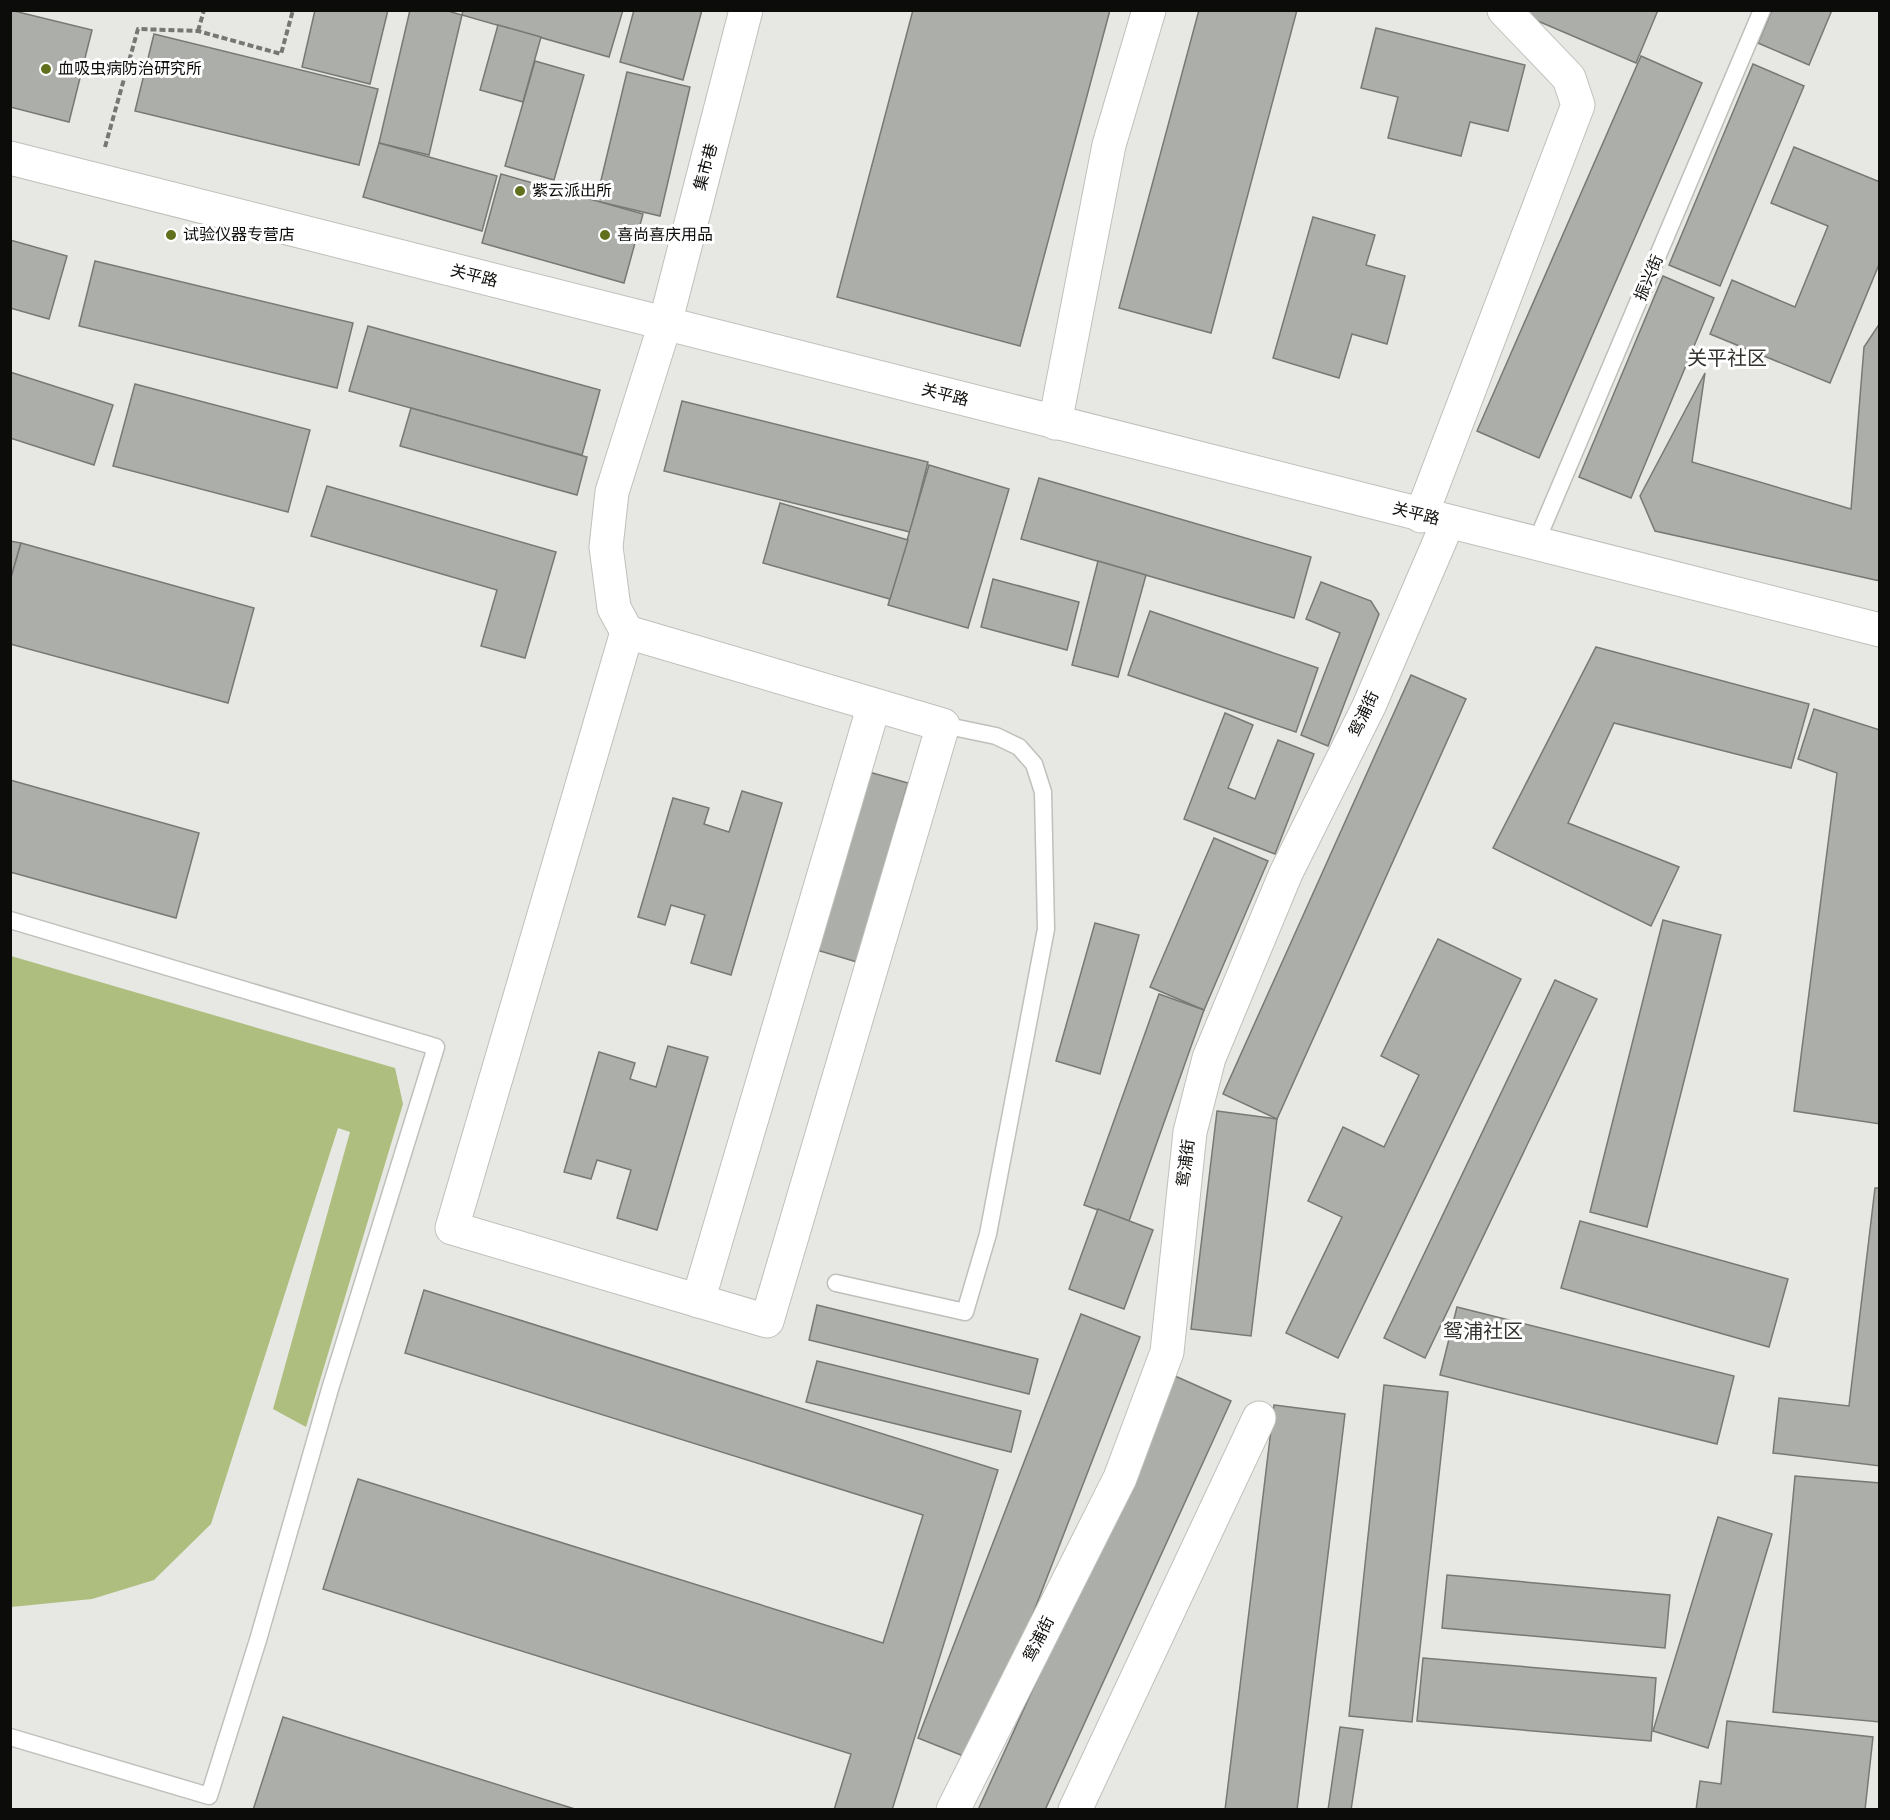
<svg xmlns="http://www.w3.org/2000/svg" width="1890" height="1820" font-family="'Varela Round','Noto Sans SC',sans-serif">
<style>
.green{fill:#aebe7e}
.building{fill:#acaea9;stroke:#787975;stroke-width:1.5}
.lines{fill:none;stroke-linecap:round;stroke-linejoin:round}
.lane-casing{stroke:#bec0bb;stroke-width:19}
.street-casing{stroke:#bec0bb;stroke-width:35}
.secondary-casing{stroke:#bec0bb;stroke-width:35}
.path{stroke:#767773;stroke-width:4;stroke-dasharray:6 3;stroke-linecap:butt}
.lane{stroke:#fff;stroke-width:16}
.street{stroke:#fff;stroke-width:33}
.secondary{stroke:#fff;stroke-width:33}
.poi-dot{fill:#60701d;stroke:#fff;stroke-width:2}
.labels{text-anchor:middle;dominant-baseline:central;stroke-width:6;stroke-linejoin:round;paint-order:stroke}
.poi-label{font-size:16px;fill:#0c0c0a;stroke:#fff;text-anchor:start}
.street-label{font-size:16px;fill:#0c0c0a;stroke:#fff}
.quarter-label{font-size:20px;fill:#343531;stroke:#fff}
</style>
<rect width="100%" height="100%" fill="#e7e8e3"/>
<!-- green -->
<polygon class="green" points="11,956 395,1068 403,1104 306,1427 273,1409 350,1132 338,1128 211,1524 154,1580 92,1599 11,1607"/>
<!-- building -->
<g class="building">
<polygon points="10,10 92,30 69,122 10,107"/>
<polygon points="315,10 388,10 370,84 302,67"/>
<polygon points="410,10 444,10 462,15 429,155 379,143"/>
<polygon points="463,10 623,10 609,57 462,15"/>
<polygon points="634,10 702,10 683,80 620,62"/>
<polygon points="913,10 1110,10 1020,346 837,297"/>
<polygon points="1199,10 1297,10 1211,333 1119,308"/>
<polygon points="1512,10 1658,10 1636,63"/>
<polygon points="1772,10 1832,10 1809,65 1758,43"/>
<polygon points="498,25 541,37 523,102 480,90"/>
<polygon points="1376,28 1525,65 1508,131 1470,122 1461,156 1388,138 1398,97 1361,88"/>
<polygon points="154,34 378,89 359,165 135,111"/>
<polygon points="1641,56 1702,83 1539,458 1477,431"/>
<polygon points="535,61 584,75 554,180 505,166"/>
<polygon points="1753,64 1804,86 1720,286 1669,265"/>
<polygon points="627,72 690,87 660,216 596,201"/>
<polygon points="379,143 497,176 482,231 363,197"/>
<polygon points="1794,147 1880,182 1880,262 1830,383 1710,334 1732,280 1795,307 1828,226 1771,203"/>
<polygon points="501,174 643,214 624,283 482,243"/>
<polygon points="1313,217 1375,235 1366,265 1405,276 1387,344 1352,334 1339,378 1273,358"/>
<polygon points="10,240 67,256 49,319 10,308"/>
<polygon points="95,261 353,323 337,388 79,326"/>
<polygon points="1663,276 1714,298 1631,498 1579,477"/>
<polygon points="1880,323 1880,581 1655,531 1640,496 1705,373 1692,462 1851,509 1864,347"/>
<polygon points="368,326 600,390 582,455 349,391"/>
<polygon points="10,372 113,405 94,465 10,438"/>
<polygon points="135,384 310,430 288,512 113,466"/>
<polygon points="682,401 928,462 910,532 664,471"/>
<polygon points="411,408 587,457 577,495 400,446"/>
<polygon points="929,465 1009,489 968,628 888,605"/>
<polygon points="1039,478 1311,557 1294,618 1021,539"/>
<polygon points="327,486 556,552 525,658 481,646 497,590 311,536"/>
<polygon points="780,503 908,540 890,599 763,563"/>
<polygon points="10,541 21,543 10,581"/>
<polygon points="21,543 254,608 228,703 10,644 10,581"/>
<polygon points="1098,561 1146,575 1118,677 1072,665"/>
<polygon points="993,579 1079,602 1067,650 981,627"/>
<polygon points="1321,582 1371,601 1379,614 1328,746 1301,735 1340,633 1306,619"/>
<polygon points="1150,611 1318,668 1296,732 1128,675"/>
<polygon points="1596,647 1809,704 1791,768 1614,723 1568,823 1679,867 1651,926 1493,848"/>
<polygon points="1411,675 1466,699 1277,1119 1223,1094"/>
<polygon points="1814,709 1880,730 1880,1124 1794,1111 1837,773 1798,759"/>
<polygon points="1225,713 1253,725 1228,788 1255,799 1278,740 1314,754 1275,854 1184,819"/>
<polygon points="862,770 908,783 857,962 810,948"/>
<polygon points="10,780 199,833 176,918 10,872"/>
<polygon points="742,791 782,803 731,975 691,963 705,915 671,905 665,925 638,917 673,798 709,808 704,824 729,832"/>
<polygon points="1214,838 1268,861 1204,1010 1150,987"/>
<polygon points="1663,920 1721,935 1647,1227 1590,1212"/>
<polygon points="1095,923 1139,935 1100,1074 1056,1061"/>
<polygon points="1438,939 1521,979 1338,1358 1286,1333 1342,1217 1308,1201 1343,1127 1384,1147 1419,1075 1381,1056"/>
<polygon points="1555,980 1597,999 1425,1358 1384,1338"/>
<polygon points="1159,994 1204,1010 1129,1221 1084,1205"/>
<polygon points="668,1046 708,1057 657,1230 617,1218 631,1170 597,1160 591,1179 564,1172 599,1052 635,1063 630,1079 656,1087"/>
<polygon points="1217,1111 1277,1119 1251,1336 1191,1329"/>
<polygon points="1875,1188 1880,1188 1880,1466 1773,1453 1779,1398 1849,1406"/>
<polygon points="1098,1209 1153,1230 1124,1309 1069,1289"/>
<polygon points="1580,1221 1788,1279 1769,1347 1561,1288"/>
<polygon points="424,1290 998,1470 892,1810 834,1810 851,1754 323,1589 358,1479 883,1643 923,1515 405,1353"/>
<polygon points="817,1305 1038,1359 1029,1394 809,1340"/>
<polygon points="1457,1307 1734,1376 1717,1444 1440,1375"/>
<polygon points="1081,1314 1140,1337 976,1761 918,1738"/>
<polygon points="817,1361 1021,1411 1011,1452 806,1402"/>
<polygon points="1175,1376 1231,1401 1045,1810 978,1810"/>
<polygon points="1384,1385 1448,1392 1412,1722 1349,1716"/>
<polygon points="1274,1405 1345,1414 1297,1810 1225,1810"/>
<polygon points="1795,1476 1880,1483 1880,1722 1773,1712"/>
<polygon points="1718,1517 1772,1534 1708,1748 1653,1731"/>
<polygon points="1447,1575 1670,1595 1665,1648 1442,1628"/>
<polygon points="1423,1658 1656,1678 1651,1741 1417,1721"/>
<polygon points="283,1717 578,1810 253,1810"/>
<polygon points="1727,1721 1873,1737 1865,1810 1696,1810 1700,1781 1721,1784"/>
<polygon points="1340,1727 1363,1730 1351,1810 1328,1810"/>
</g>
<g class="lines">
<defs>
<g id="lane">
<polyline points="1535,545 1762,10"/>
<polyline points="10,920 436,1047 330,1389 258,1640 209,1796 10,1737"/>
<polyline points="836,1283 965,1312 988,1234 1046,929 1043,792 1034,764 1019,747 996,736 943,725"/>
</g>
<g id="street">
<polyline points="1055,423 1109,145 1149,10"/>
<polyline points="1421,516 1578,105 1569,78 1504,10"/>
<polyline points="627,632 943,725 767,1321 452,1228 627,632 614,608 606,547 612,492 665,324 746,10"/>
<polyline points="698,1301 874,705"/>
<polyline points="953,1810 1120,1478 1167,1352 1190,1132 1209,1058 1286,873 1369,706 1448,522"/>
<polyline points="1075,1810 1259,1418"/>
</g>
<polyline id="secondary" points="10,158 1880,630"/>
</defs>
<!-- lane casing -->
<use href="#lane" class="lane-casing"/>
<!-- street casing -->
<use href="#street" class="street-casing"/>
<!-- secondary casing -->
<use href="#secondary" class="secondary-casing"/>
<!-- path -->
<g class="path">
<polyline points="198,31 204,10"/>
<polyline points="105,147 138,29 198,31 281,54 293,10"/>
</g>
<!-- lane -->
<use href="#lane" class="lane"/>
<!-- street -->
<use href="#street" class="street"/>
<!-- secondary -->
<use href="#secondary" class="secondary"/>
</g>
<!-- markers -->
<g class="poi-dot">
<circle cx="46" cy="69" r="6"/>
<circle cx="520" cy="191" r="6"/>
<circle cx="171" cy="235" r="6"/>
<circle cx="605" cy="235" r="6"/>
</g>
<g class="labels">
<!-- poi labels -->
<g class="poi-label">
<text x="58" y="69">血吸虫病防治研究所</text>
<text x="532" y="191">紫云派出所</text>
<text x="183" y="235">试验仪器专营店</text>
<text x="617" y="235">喜尚喜庆用品</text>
</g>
<!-- street labels -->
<g class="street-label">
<text transform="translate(706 167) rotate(-75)">集市巷</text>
<text transform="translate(474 276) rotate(14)">关平路</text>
<text transform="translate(1649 278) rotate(-67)">振兴街</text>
<text transform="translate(945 395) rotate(14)">关平路</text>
<text transform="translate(1416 514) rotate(14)">关平路</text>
<text transform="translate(1364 714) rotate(-65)">鸳浦街</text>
<text transform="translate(1186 1163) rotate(-83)">鸳浦街</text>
<text transform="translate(1039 1639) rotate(-63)">鸳浦街</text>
</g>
<!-- quarter labels -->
<g class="quarter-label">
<text x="1727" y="359">关平社区</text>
<text x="1483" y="1332">鸳浦社区</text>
</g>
</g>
<!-- border -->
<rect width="1890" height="1820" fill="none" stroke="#0c0c0a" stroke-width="24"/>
</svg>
